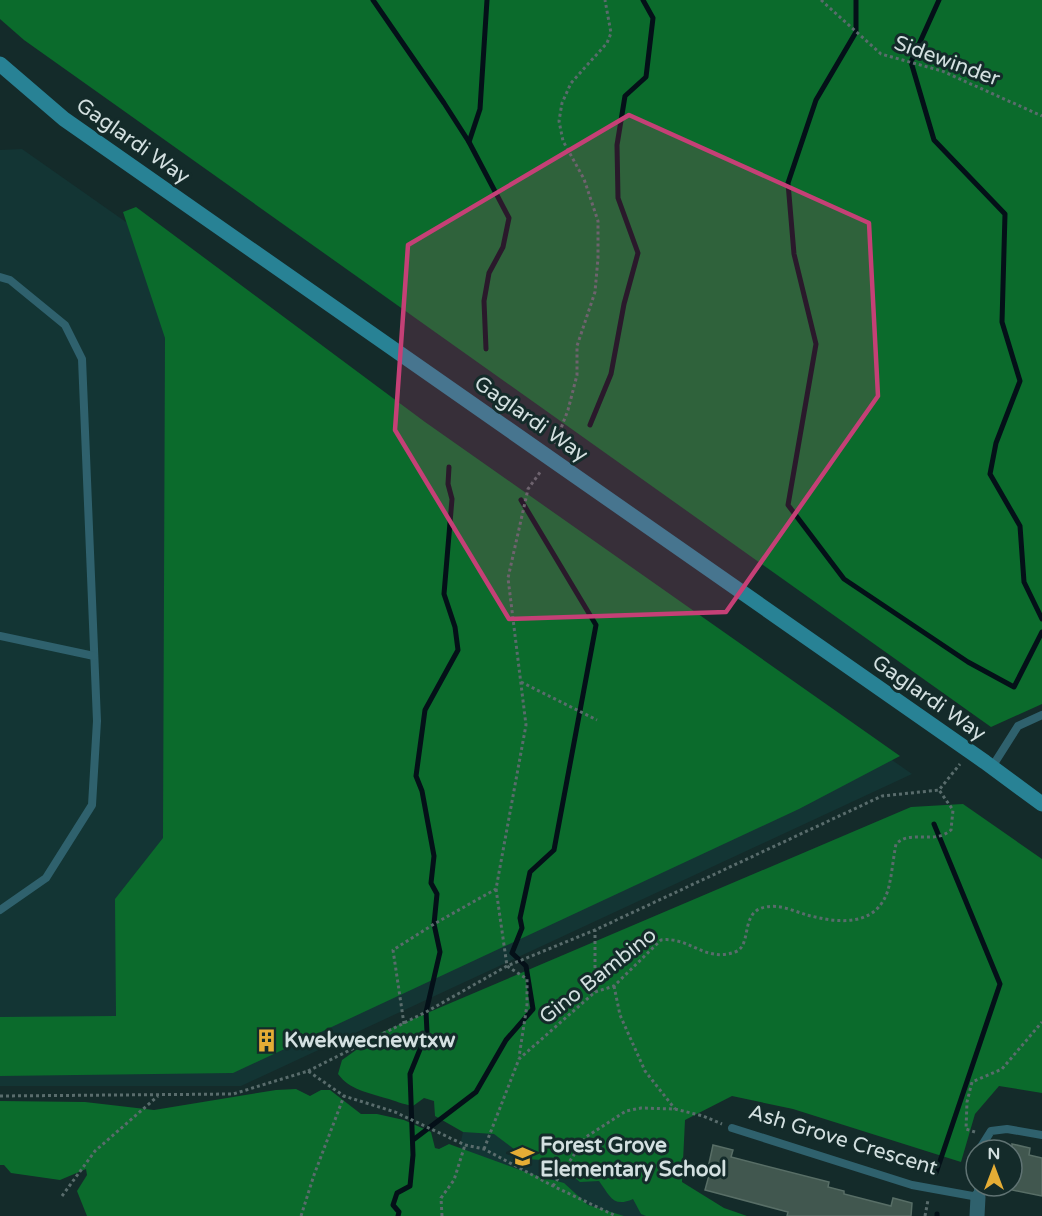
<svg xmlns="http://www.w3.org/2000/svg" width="1042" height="1216" font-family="'Varela Round',sans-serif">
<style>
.built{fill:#133534}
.forest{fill:#0b6b2c}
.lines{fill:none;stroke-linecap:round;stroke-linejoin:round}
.stream{stroke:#041018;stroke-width:5}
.building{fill:#41574f;stroke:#586e66;stroke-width:1.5}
.path{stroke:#596c6c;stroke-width:3;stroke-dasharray:3 3;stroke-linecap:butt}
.lane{stroke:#2f616d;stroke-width:8}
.street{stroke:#2f616d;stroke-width:15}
.secondary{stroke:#288295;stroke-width:15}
.marked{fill:#c54076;fill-opacity:0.2;stroke:#c54076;stroke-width:4.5;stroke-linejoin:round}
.labels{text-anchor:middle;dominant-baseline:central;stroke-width:6;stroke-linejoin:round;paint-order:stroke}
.street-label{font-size:21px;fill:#d3e0e0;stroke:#142b2a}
.poi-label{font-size:21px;font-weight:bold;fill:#d3e0e0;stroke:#142b2a;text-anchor:start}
</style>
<rect width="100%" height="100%" fill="#142b2a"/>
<!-- built -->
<g class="built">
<polygon points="22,149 912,774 241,1086 0,1086 0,150"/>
<polygon points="470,1099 704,1216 445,1216"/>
</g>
<!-- forest -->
<g class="forest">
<polygon points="0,0 1042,0 1042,704 991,727 24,40 0,19"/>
<polygon points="136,207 425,422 900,756 799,809 233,1073 0,1076 0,1017 116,1016 115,899 163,838 165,338 123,212"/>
<path d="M963,804L1042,859V1093L999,1086L975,1114L961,1162L793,1109L732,1096L685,1120L682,1182L724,1208L747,1216H646L641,1214L633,1199C613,1208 610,1196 599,1181L580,1182L555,1161L527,1159L494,1134L463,1132L435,1116L434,1101L424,1098L413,1106C402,1104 396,1101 385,1098C367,1092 350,1090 338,1074L342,1060L380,1033L911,807Z"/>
<polygon points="296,1089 310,1096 321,1090 330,1090 361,1114 377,1114 404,1120 431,1132 435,1148 439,1149 449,1144 531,1174 564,1183 588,1205 624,1216 87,1216 77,1191 87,1175 86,1169 60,1180 11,1173 4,1165 0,1165 0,1101 85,1102 154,1110 276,1090"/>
</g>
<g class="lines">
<!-- stream -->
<g class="stream">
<polyline points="373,0 444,103 469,142"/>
<polyline points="856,0 856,32 816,100 788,183 794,254 816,344 788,505 844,579 968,662 1014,687 1042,632"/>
<polyline points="939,0 911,62 934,140 1005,214 1002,322 1020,381 996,443 990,474 1020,526 1024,582 1042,619"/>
<polyline points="486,349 484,301 489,273 503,247 509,218 469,142 480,109 487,0"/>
<polyline points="590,425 611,374 624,304 638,253 618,198 617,145 625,96 646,77 653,18 643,0"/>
<polyline points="934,824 1000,984 936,1173"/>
<polyline points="413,1140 476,1092 506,1040 533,1009 526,966 512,953 522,928 520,918 530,872 554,850 596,625 521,500"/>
<polyline points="398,1216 399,1212 393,1205 397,1193 410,1186 413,1155 410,1074 427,1032 426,1012 440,952 434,924 437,894 431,883 434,856 422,791 416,776 425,710 458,650 455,627 444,594 452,499 448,484 449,467"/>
<polyline points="937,1216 937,1214"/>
</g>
</g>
<!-- building -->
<g class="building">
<polygon points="1012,1144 1030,1148 1029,1155 1042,1158 1042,1196 1012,1190"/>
<polygon points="713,1145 733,1150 731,1157 829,1182 828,1187 844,1191 844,1194 891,1206 893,1198 912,1203 911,1216 787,1216 788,1212 705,1190 711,1168 708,1168"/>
</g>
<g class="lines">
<!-- path -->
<g class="path">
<polyline points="821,0 881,54 942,71 1042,116"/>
<polyline points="555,444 568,410 577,375 577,346 595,292 598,258 598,221 584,179 563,141 559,121 562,103 571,83 607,43 611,33 605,0"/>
<polyline points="521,682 597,720"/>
<polyline points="496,889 507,966 527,979 527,1005 519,1057"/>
<polyline points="614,986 620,1015 645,1071 675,1109"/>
<polyline points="595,992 595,930"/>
<polyline points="404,1024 393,950 434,924 496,889 526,725 508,578 528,489 541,471"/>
<polyline points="308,1071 426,1012 507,966 595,930 882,796 939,790 960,764"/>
<polyline points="0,1096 233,1094 308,1071 344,1096 395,1112 465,1145 484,1149 553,1186 616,1216"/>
<polyline points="975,1132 966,1129 967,1102 972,1082 1002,1069 1042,1022"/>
<path d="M484,1149L519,1059L595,992L614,986L661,940C689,936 705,963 735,952C753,946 739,911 766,907C779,904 794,911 807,915C837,923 876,928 888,890C892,875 893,859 896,844C911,829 934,845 951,830L953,810L939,790"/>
<polyline points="553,1186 586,1137 626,1111 641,1108 675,1109 703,1116 722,1124"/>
<polyline points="62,1196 95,1151 158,1096"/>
<polyline points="301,1216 314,1175 344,1096"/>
<polyline points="442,1216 441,1198 454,1180 465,1145"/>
<polyline points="925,1216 928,1200"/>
</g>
<!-- lane -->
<g class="lane">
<polyline points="0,277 10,280 65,325 82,359 97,721 92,805 46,878 0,910"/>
<polyline points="0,636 94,656"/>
<polyline points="992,767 1018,726 1042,715"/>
<polyline points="732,1128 912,1185 978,1197 978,1186"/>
<polyline points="979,1150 991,1131 1007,1129 1042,1135"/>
</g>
<!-- street -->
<polyline class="street" points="977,1216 978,1197"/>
<!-- secondary -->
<polyline class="secondary" points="0,64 64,119 985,762 1042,804"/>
</g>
<!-- marked area -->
<path class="marked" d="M629,115L869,223L878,396L726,612L509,619L395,430L408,245Z"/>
<!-- icons -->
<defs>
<symbol id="building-bare" viewBox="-9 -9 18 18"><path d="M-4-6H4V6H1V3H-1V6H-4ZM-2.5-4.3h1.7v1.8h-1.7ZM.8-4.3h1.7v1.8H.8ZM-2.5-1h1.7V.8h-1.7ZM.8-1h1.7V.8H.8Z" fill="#e5ad35" stroke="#142b2a" stroke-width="2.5" paint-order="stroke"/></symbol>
<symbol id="school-bare" viewBox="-9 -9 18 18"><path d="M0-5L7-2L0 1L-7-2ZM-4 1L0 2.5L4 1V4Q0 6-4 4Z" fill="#e5ad35" stroke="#142b2a" stroke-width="2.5" paint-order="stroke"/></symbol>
</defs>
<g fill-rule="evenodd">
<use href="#building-bare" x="250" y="1024" width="33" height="33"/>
<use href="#school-bare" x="506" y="1140" width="33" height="33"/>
</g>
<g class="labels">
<!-- street labels -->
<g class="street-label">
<text transform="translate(947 61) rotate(20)">Sidewinder</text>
<text transform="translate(133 141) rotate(35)">Gaglardi Way</text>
<text transform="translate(531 419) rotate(35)">Gaglardi Way</text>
<text transform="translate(929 698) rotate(35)">Gaglardi Way</text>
<text transform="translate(598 976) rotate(-38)">Gino Bambino</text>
<text transform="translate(843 1140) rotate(17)">Ash Grove Crescent</text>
</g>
<!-- poi labels -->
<g class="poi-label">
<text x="284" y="1040">Kwekwecnewtxw</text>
<text x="540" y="1145">Forest Grove<tspan x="540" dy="24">Elementary School</tspan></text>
</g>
</g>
<!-- north arrow -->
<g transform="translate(994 1168)"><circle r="28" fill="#142b2a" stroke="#607373" stroke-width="1.5"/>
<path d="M0-4.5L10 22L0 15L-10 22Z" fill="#e5ad35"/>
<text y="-9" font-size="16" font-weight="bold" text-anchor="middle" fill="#d3e0e0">N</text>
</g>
</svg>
